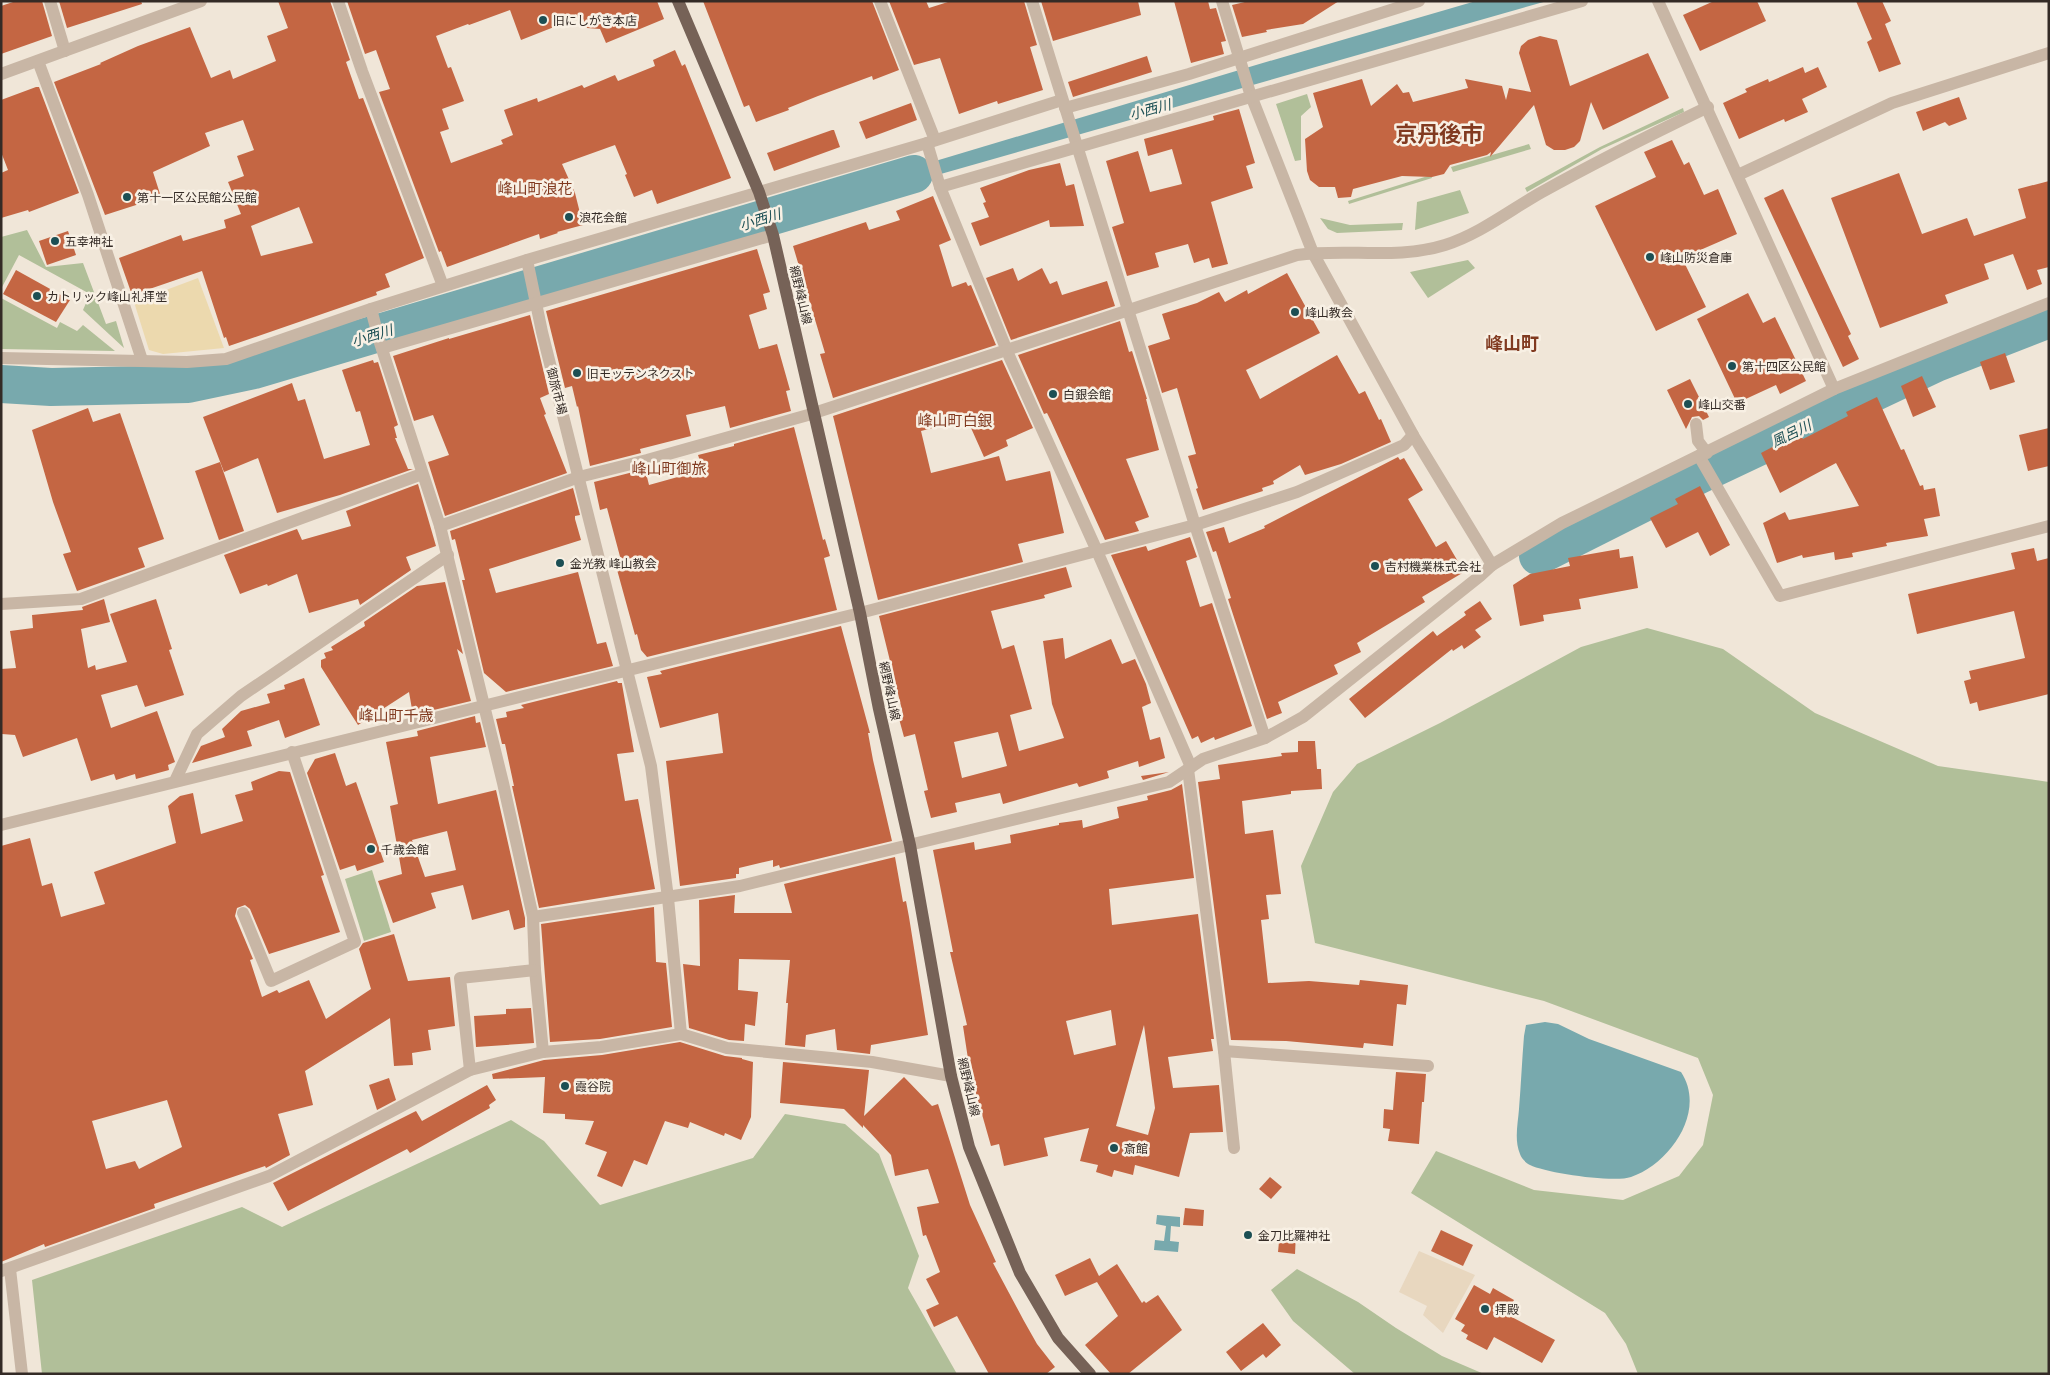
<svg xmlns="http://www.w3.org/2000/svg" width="2050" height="1375" font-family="'Titillium Web','Noto Sans JP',sans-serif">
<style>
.green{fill:#b1bf99}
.sand{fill:#ecd9ae}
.plaza{fill:#e8d7bf}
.water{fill:#78a9ad}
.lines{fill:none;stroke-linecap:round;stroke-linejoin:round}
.river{stroke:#78a9ad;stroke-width:38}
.building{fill:#c46643;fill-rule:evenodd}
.minor{stroke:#c8b6a5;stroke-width:12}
.major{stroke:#766257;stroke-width:12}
.poi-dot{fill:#1c4f54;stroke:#f8f0e4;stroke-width:2}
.labels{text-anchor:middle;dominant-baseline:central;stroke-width:5;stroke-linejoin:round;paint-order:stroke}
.poi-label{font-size:12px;fill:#342b26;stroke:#f8f0e4;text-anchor:start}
.street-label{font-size:12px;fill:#342b26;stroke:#f8f0e4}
.water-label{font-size:14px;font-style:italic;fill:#1c4f54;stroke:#f8f0e4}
.quarter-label{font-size:15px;fill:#813a20;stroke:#f8f0e4}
.district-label{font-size:18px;font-weight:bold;fill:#813a20;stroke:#f8f0e4}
.town-label{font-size:22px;font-weight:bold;fill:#813a20;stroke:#f8f0e4}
</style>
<rect width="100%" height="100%" fill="#f0e6d8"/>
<!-- green -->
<g class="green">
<polygon points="1307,94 1311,107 1301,116 1301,160 1295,161 1276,104"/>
<polygon points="1683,108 1684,112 1602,149 1527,192 1525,188 1600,147"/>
<polygon points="1529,144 1531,149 1453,172 1451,167"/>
<polygon points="1431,175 1432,178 1349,204 1348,201"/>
<polygon points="1460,190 1469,213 1415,230 1417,202"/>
<polygon points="1320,218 1350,225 1403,223 1402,230 1337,233 1328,229"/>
<polygon points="27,230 46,267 83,263 106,324 116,321 124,348 83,310 90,294 19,255 1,289 1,237"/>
<polygon points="1468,260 1475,268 1428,298 1410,272"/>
<polygon points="1,298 57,328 60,322 77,331 83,325 115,351 1,349"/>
<polygon points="370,345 371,348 252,381 189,392 1,392 1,389 51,391 189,389 251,379"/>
<polygon points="1647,628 1723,649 1815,713 1938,766 2049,782 2049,1374 1638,1374 1626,1344 1605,1313 1411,1193 1436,1151 1534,1190 1623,1200 1679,1176 1703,1145 1713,1095 1698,1058 1544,1001 1315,943 1301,866 1333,792 1357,764 1440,723 1581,647"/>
<polygon points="372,870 391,932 364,941 345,879"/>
<polygon points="785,1114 845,1124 879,1154 919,1256 908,1288 957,1374 42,1374 32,1280 242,1207 282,1227 511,1120 544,1141 600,1205 753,1158"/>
<polygon points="1297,1269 1358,1302 1396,1328 1442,1356 1484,1374 1355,1374 1293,1321 1271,1290"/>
</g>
<!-- sand -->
<polygon class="sand" points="198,278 224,348 163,354 149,350 134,302"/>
<!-- plaza -->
<polygon class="plaza" points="1419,1251 1475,1275 1443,1333 1423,1315 1427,1306 1399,1292"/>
<!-- water -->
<g class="water">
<polygon points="1476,1 1547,1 867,195 862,183 1256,65"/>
<path d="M1545,1022L1558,1024L1589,1039L1681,1072C1707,1111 1670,1164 1631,1177C1614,1183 1546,1173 1530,1165C1526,1163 1521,1158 1520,1154C1514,1140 1518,1123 1519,1109C1521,1084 1522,1060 1524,1036L1526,1025Z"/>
<polygon points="1157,1215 1180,1217 1180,1227 1171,1226 1170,1241 1179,1242 1178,1252 1154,1250 1155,1240 1164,1241 1166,1226 1156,1224"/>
</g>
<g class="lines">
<!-- river -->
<g class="river">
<polyline points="1,384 51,387 188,384 254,370 914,174"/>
<polyline points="1538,556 1701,474 1936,363 2049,319"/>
</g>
</g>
<!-- building -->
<g class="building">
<polygon points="16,1 42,1 52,36 1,54 1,6"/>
<polygon points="59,1 141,1 142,4 67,28"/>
<path d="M278,1H330L350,60L346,62L359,99L363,98L424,258L385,274L390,287L376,292L377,295L229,346L226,337L224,338L202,271L132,295L119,258L181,235L183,241L226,228L224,220L241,214L228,182L244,176L237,156L254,150L243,120L205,133L210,146L153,172L161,197L105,215L54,82L101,64L100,63L138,46L190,27L211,78L230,70L233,79L276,61L267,36L288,28ZM299,207L313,243L261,256L251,226Z"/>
<polygon points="347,1 657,1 664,19 606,43 600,29 587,28 582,16 521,40 510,10 469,25 468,24 436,36 448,68 451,67 464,101 442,109 449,129 440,132 451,163 503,144 501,140 513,135 504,110 537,98 538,102 582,85 584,88 615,75 618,81 655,66 653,60 675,50 682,66 685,64 731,178 657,204 652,190 634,197 625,175 627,174 615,145 562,164 575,193 583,225 557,232 558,233 540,239 539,234 447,267 441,251 439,252 379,92 390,89 376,50 365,54"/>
<polygon points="703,1 872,1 899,70 873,80 872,76 818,96 788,108 789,110 756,122 749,105 744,107"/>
<polygon points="889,1 926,1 929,8 951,1 1024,1 1037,45 1030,47 1043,90 998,104 997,101 959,114 940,58 914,65"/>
<polygon points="1041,1 1138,1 1141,15 1053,41"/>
<polygon points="1174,1 1208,1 1210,9 1216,8 1226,41 1221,42 1224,54 1191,63"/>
<polygon points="1249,1 1339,1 1303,24 1266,30 1267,32 1242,37 1232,5"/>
<polygon points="1714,1 1757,1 1766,21 1700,51 1683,15"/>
<polygon points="1856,1 1882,1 1891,21 1885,24 1901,64 1879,72 1867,42 1872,39"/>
<polygon points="1540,36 1557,40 1570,86 1648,53 1669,98 1603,130 1591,102 1580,141 1574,147 1565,150 1554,150 1546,145 1534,105 1490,157 1491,152 1487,155 1450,165 1444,174 1432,177 1402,176 1353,189 1351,197 1338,198 1335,187 1319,187 1310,180 1307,171 1305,139 1323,127 1313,93 1362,79 1371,106 1397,84 1403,93 1409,92 1413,102 1468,88 1465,79 1502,86 1506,100 1509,88 1531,92 1519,53 1521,46 1528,40"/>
<polygon points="1147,56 1152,72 1073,97 1068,82"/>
<polygon points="1803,67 1805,73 1818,67 1827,87 1802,99 1808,112 1785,122 1784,119 1739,139 1723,103 1747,92 1745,89 1768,79 1769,82"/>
<polygon points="36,87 39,87 79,193 29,212 28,210 1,218 1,173 8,170 1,152 1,100"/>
<polygon points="1959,97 1967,119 1949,126 1945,122 1923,131 1916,112"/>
<polygon points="911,103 917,120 866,139 859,122"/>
<polygon points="1239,109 1255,163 1246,166 1253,188 1211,202 1228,264 1212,268 1209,258 1194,263 1188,244 1155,253 1159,267 1127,276 1112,227 1124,223 1106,161 1138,151 1150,192 1182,184 1172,149 1148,156 1144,139 1214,120 1213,116"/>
<polygon points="832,130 834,130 840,147 774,171 767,153"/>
<polygon points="1672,140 1684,165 1689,162 1704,195 1718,189 1737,234 1682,258 1706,307 1656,331 1595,206 1656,177 1644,152"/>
<polygon points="1060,163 1066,186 1074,184 1084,226 1050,227 1049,220 980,246 971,223 989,217 983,203 986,202 980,188 1029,170"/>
<polygon points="1899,173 1922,234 1967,218 1974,236 2026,218 2018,189 2049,181 2049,267 2037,270 2042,284 2027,290 2013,254 1984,264 1989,279 1945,295 1948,303 1880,328 1831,198"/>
<polygon points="1783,189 1851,334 1848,336 1859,359 1843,367 1764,198"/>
<polygon points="933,196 951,240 939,245 952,287 966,282 968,286 971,285 996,345 833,398 820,354 825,353 793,246 866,222 869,230 900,220 896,211"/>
<polygon points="68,231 76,255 47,265 39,241"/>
<polygon points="757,249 770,292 763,294 767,309 749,315 759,349 777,344 790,390 786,391 791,411 730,428 725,406 686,415 691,436 640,449 641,453 590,466 578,406 577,407 572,386 565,388 546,311"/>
<polygon points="1013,268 1018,281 1042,268 1050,284 1057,281 1062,295 1107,281 1115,306 1011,340 986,278"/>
<polygon points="16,270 70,300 56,322 3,294"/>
<polygon points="1287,273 1320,333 1246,370 1260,399 1337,355 1359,394 1365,391 1379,420 1381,419 1391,442 1341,464 1305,475 1300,465 1273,481 1274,484 1262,488 1263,491 1203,510 1196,489 1198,488 1188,456 1196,454 1177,388 1162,393 1148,346 1170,339 1162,314 1197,303 1219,292 1225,302 1247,290 1248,294"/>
<polygon points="1748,293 1763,323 1775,317 1806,381 1780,394 1776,385 1737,403 1697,319"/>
<polygon points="530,315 549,394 540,398 546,414 544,415 567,473 445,516 428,462 449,455 433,415 414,421 393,356 449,338 449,339"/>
<polygon points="1120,321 1129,352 1132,351 1147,399 1146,399 1159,450 1126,459 1149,517 1135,522 1139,531 1105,540 1051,421 1047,413 1044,414 1018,355"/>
<polygon points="2005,353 2015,382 1990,390 1980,362"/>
<polygon points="373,360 374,363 378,362 398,425 394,427 397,438 395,438 408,469 413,469 340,495 277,513 258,458 224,472 203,417 292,383 298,401 305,399 324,459 370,445 360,411 356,412 342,370"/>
<polygon points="1002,360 1033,428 1006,440 1008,446 984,457 967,419 921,431 931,473 999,456 1006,481 1050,471 1064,533 1018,544 1023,562 878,600 833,416"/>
<polygon points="1922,376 1936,407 1913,417 1901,386"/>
<polygon points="1690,379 1709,417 1703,420 1699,416 1692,417 1686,429 1667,390"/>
<polygon points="1877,397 1901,450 1904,449 1920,486 1923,485 1924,490 1935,488 1940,516 1924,519 1928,536 1886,543 1887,546 1852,553 1853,557 1835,560 1834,552 1803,558 1802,555 1777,563 1763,523 1785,512 1789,520 1859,506 1836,463 1780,493 1761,453 1799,433 1803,439 1848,416 1846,412"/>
<polygon points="88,408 93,422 120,413 164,539 138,548 145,567 77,591 63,554 71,552 53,502 32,430"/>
<polygon points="794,427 823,540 825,539 830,556 824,558 837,610 647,657 641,650 637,634 635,635 616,566 622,564 607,508 600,510 594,482 645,469 649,485 703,470 698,455 734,446 734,444"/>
<polygon points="2049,428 2049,466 2028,471 2019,435"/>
<polygon points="1398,457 1400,460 1404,458 1423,490 1408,499 1436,547 1446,541 1464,572 1422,597 1425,602 1357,643 1361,652 1334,665 1338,674 1278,702 1282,713 1267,719 1228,599 1231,598 1216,551 1213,552 1206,532 1224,527 1229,543 1265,528 1264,526"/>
<polygon points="220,462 244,531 219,540 195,471"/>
<polygon points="418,484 436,546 406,557 411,570 360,605 358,599 309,613 297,574 268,586 267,584 240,594 224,555 297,529 302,540 351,526 346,511"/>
<polygon points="1700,486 1730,545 1710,556 1698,532 1666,548 1650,518 1678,504 1675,499"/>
<polygon points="573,488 580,515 575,516 575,519 581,540 489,569 496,593 578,572 597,644 606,642 613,666 506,692 484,673 462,580 465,580 455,539 452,540 450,531"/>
<polygon points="1190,537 1197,557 1186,561 1200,607 1212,603 1252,726 1215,740 1214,737 1201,743 1198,736 1192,739 1111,555 1146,546 1148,551"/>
<polygon points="2034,548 2037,561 2049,558 2049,694 1979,711 1977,702 1970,704 1964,681 1971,679 1969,671 2025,658 2014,611 1917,634 1908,594 2015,569 2011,553"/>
<polygon points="1619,549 1620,558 1633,556 1638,588 1579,599 1581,609 1543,615 1544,621 1520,626 1513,585 1530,574 1570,566 1568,558"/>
<path d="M1066,567L1072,587L1044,595L1045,598L991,611L1002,649L1014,645L1032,709L1010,715L1019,751L1064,738L1052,704L1043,641L1063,638L1065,659L1111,639L1122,664L1135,659L1146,684L1151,703L1142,707L1150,740L1160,737L1165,758L1139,767L1138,761L1107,771L1109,778L1079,787L1077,783L1003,804L1000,793L955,803L957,812L931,818L924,791L928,790L915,734L904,737L898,715L903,714L879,616ZM998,732L1007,766L962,778L954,742Z"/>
<polygon points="445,582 463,654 457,649 471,701 413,715 409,692 358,725 321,667 321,660 326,658 324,653 333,650 331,647 365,626 364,622 417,586"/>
<polygon points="104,599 110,622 81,629 88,668 95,665 96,670 127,662 110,614 156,599 172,649 169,650 184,695 145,707 137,685 101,695 111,728 157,711 175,762 168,765 169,770 136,779 135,774 116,780 114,774 91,781 77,738 23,757 15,735 2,734 1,669 16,668 10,631 33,628 32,615 83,610 82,607"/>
<polygon points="1480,601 1492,619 1475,630 1481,637 1464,649 1462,645 1453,651 1452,649 1365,718 1349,699 1433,631 1437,636 1466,615 1464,612"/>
<polygon points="841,626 870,733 868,733 873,760 892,841 780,868 779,865 773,867 773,860 739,868 739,874 736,874 736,878 680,886 666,761 723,753 718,713 660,728 647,677 662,674 660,671"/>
<polygon points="304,678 320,725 285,738 279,720 247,731 252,746 192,763 201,746 225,737 222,729 241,711 270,703 267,694 285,689 284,685"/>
<polygon points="617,681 618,683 622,683 622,684 634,752 617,754 625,801 638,799 655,889 539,908 512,786 514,786 505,744 502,744 496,719 507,717 506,712 524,708 521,705"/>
<path d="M475,716L476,723L480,722L486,747L430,757L438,804L496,790L525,918V927L514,930L509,910L472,920L463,885L431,893L436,908L393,923L378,881L402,874L390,806L398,804L386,742L418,736L417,731ZM447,831L456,870L425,877L412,840Z"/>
<polygon points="1298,741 1315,741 1317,769 1321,769 1322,789 1291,791 1291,794 1242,801 1245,834 1273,830 1281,894 1266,895 1269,919 1261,920 1268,983 1309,981 1359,985 1360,980 1408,985 1406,1005 1397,1004 1393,1046 1364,1043 1363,1048 1286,1041 1231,1040 1198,782 1220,779 1218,765 1282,756 1281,753 1298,752"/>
<polygon points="335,753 346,786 356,782 384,862 357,871 355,865 340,870 307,773 315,759"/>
<path d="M279,771L290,772L324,875L321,876L340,932L269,954L250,909L245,905L237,908L235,916L253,959L250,960L262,997L277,990L279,993L309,980L326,1019L371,989L359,949L363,943L394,934L408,981L450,977L455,1026L428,1030L431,1050L412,1053L413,1065L394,1066L390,1018L305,1071L313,1105L278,1114L290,1155L266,1168L265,1166L154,1204L155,1208L45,1247L44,1244L1,1262V846L30,838L42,886L52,883L61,917L105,904L94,872L176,843L168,806L180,796L193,793L201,834L243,821L235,795L253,790L251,782ZM167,1100L182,1147L139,1169L135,1161L106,1169L92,1121Z"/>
<polygon points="1169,772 1143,780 1141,776"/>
<path d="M1182,784L1194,878L1109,889L1112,925L1198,914L1214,1039H1211L1213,1051L1168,1057L1173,1088L1219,1085L1223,1132L1190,1133L1179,1177L1135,1165L1133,1175L1114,1170L1112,1177L1096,1172L1098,1165L1080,1161L1089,1128L1044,1138L1048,1156L1004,1166L999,1144L991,1146L970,1072L963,1026L967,1025L950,952H953L933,850L974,842L975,850L1011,843L1010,835L1059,825V823L1082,820L1083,828L1119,818L1117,807L1148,800L1147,796L1171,790ZM1111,1010L1116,1045L1074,1055L1066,1021ZM1144,1025L1155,1108L1148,1135L1116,1126Z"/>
<polygon points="895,857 903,902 906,901 909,917 928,1035 871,1045 870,1054 837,1050 835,1029 806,1035 805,1047 785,1045 788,1003 786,1003 790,960 739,959 738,990 758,992 755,1026 745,1024 744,1041 729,1040 689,1028 683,964 700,966 699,900 735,895 734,913 792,913 784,884"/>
<polygon points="654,907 656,962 666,963 672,1027 600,1039 550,1042 541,924"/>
<polygon points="531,1008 534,1043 476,1047 474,1016 506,1014 506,1009"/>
<polygon points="680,1042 725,1056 742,1058 742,1059 753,1062 751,1117 741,1140 725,1133 724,1136 690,1122 688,1128 665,1121 647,1165 634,1160 622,1187 597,1176 607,1152 585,1144 594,1121 565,1119 565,1114 543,1113 545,1077 493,1079 492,1074 544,1060 602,1055"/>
<polygon points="783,1062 869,1070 864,1116 904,1077 932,1106 938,1104 970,1205 996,1262 993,1263 1024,1321 1037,1344 1055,1367 1046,1374 989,1374 957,1316 934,1327 926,1310 939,1304 926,1279 940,1272 926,1235 923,1236 917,1207 939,1203 928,1169 895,1176 891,1155 863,1125 863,1128 844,1109 780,1103"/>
<polygon points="1396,1072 1426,1074 1424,1102 1422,1102 1419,1144 1388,1141 1390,1129 1383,1128 1384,1109 1393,1110"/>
<polygon points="389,1078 396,1100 377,1110 369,1085"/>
<polygon points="487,1085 496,1100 489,1105 490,1108 410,1153 407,1149 288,1211 273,1183 416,1111 422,1121"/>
<polygon points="1270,1177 1282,1187 1271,1199 1259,1189"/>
<polygon points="1185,1208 1204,1210 1203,1226 1183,1225"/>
<polygon points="1441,1230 1473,1245 1463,1266 1431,1251"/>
<polygon points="1280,1231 1296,1233 1295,1254 1278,1252"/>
<polygon points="1090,1258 1099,1276 1117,1264 1142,1303 1144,1301 1146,1303 1158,1295 1182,1330 1128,1374 1111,1374 1085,1345 1118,1316 1097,1282 1065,1296 1055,1275"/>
<polygon points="1474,1285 1490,1294 1493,1288 1514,1300 1506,1314 1555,1340 1542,1363 1494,1337 1487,1350 1466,1339 1468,1335 1461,1331 1465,1325 1455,1319"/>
<polygon points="1263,1323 1281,1345 1266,1358 1263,1354 1241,1371 1226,1352"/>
</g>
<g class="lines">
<!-- minor -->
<g class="minor">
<polyline points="50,1 65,51"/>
<polyline points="338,1 362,71 443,286"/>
<polyline points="880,1 935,140"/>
<polyline points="1032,1 1195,525 1265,738"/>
<polyline points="1222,1 1250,93 1313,253 1413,435 1492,565"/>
<polyline points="1658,1 1834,389"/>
<polyline points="38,61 88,195 142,360"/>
<polyline points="1,74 201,1"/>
<polyline points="1065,108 1189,74 1419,1"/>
<polyline points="927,143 940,187 1010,358 1097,551 1191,767"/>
<polyline points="1738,175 1892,103 2049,53"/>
<polyline points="940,187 1582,1"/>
<polyline points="527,260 542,332 651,766 668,898 681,1034"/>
<polyline points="371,309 380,343 440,526 503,783 533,917 535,970 543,1052"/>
<polyline points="382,348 773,235"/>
<polyline points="1,358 187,362 226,359 371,309 527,260 927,143 1062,100"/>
<polyline points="1696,424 1698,441 1707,453"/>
<polyline points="1699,456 1780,596 2049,526"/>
<path d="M440,526L579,477L647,460L808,415L1297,255C1346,248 1397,260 1445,245C1480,234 1510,210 1542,192C1596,162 1652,134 1708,107"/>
<polyline points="1,604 81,599 422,474"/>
<polyline points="1188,769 1224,1051 1234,1148"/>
<polyline points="175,781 197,734 241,696 448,555"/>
<polyline points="1,825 860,613 1195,525 1297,492 1404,445 1413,435"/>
<polyline points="243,913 271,981 355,942 292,752"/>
<polyline points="533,917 740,886 1169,782 1203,759 1265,738 1303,717 1480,576 1492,565 1562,523 1834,389 2049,303"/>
<polyline points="1224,1051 1428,1066"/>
<polyline points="470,1070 460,978 535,970"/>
<polyline points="10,1269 22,1374"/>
<polyline points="1,1271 269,1176 470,1070 543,1052 601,1047 681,1034 727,1048 872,1062 951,1076"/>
</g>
<!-- major -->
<polyline class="major" points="678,1 759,192 773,235 860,613 879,709 910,845 951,1076 969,1147 1020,1273 1058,1338 1090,1374"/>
</g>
<!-- markers -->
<g class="poi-dot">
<circle cx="543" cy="20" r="5"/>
<circle cx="127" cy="197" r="5"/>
<circle cx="569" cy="217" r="5"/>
<circle cx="55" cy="241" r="5"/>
<circle cx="1650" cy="257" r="5"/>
<circle cx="37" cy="296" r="5"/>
<circle cx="1295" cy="312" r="5"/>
<circle cx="1732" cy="366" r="5"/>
<circle cx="577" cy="373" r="5"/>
<circle cx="1053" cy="394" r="5"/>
<circle cx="1688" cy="404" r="5"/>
<circle cx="560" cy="563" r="5"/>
<circle cx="1375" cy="566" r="5"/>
<circle cx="371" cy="849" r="5"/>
<circle cx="565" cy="1086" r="5"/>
<circle cx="1114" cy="1148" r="5"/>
<circle cx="1248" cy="1235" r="5"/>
<circle cx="1485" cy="1309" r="5"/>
</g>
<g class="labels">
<!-- poi labels -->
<g class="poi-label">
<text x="553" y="20">旧にしがき本店</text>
<text x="137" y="197">第十一区公民館公民館</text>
<text x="579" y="217">浪花会館</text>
<text x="65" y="241">五幸神社</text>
<text x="1660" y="257">峰山防災倉庫</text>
<text x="47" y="296">カトリック峰山礼拝堂</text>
<text x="1305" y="312">峰山教会</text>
<text x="1742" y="366">第十四区公民館</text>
<text x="587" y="373">旧モッテンネクスト</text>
<text x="1063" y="394">白銀会館</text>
<text x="1698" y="404">峰山交番</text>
<text x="570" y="563">金光教 峰山教会</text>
<text x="1385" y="566">吉村機業株式会社</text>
<text x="381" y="849">千歳会館</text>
<text x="575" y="1086">霞谷院</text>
<text x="1124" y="1148">斎館</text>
<text x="1258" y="1235">金刀比羅神社</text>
<text x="1495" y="1309">拝殿</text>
</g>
<!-- street labels -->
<g class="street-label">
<text transform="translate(801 295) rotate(77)">網野峰山線</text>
<text transform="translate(557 391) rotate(76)">御旅市場</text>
<text transform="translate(890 691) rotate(78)">網野峰山線</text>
<text transform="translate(969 1087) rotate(77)">網野峰山線</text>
</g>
<!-- water labels -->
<g class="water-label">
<text transform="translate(1150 109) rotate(-15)">小西川</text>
<text transform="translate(760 219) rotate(-17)">小西川</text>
<text transform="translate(372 335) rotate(-17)">小西川</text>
<text transform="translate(1791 433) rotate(-26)">風呂川</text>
</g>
<!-- quarter labels -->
<g class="quarter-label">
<text x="535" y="188">峰山町浪花</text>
<text x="955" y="420">峰山町白銀</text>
<text x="669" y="468">峰山町御旅</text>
<text x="396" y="715">峰山町千歳</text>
</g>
<!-- district labels -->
<g class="district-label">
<text x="1512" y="343">峰山町</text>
</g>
<!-- town labels -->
<g class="town-label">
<text x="1439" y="134">京丹後市</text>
</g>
</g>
<!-- border -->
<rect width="2050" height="1375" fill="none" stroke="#342b26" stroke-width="5"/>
</svg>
